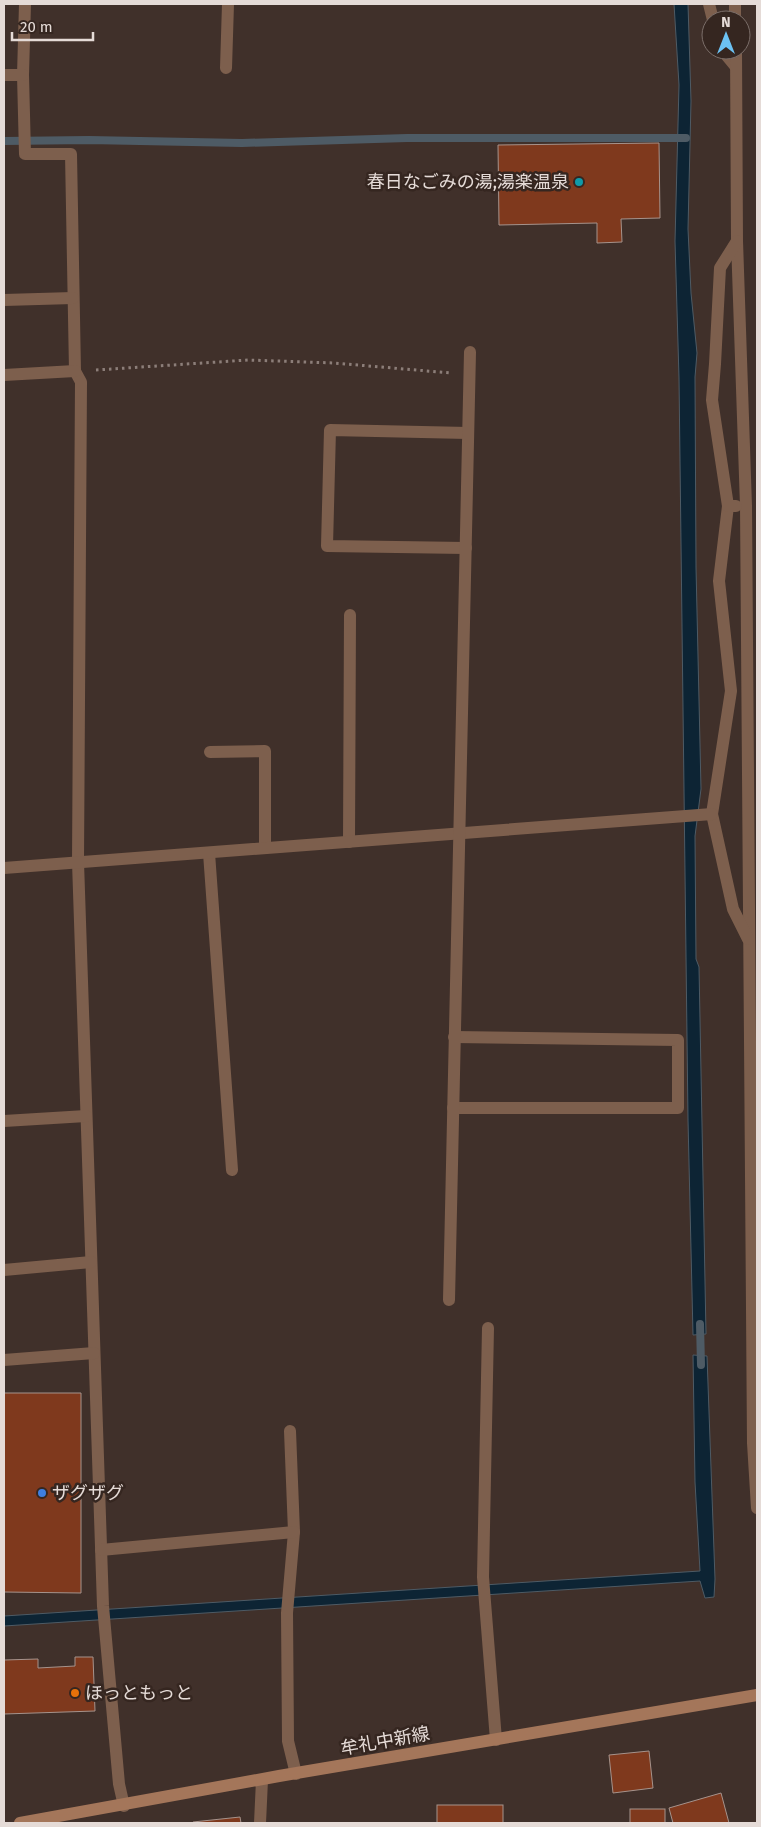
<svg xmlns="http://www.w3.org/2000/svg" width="761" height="1827" font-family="'Fira Sans','Noto Sans JP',sans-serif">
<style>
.water{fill:#0d2434;stroke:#4e5b65}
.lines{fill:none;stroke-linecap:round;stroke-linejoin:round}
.stream{stroke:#4e5b65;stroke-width:8}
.building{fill:#7f391d;stroke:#a6938c}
.path{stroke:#8c7e79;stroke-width:3;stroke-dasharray:2.5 4;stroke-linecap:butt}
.street{stroke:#7d5f4d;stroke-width:12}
.secondary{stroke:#a4765a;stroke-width:12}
.culture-dot{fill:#0f9aa8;stroke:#352620;stroke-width:2}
.shop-dot{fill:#3f7fe0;stroke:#352620;stroke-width:2}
.food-dot{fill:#e8710a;stroke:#352620;stroke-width:2}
.labels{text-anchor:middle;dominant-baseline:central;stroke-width:5;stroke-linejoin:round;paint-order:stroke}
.poi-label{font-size:18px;fill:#e5dbd7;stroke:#352620;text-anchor:start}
.street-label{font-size:18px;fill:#e5dbd7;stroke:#352620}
</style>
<rect width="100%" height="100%" fill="#40302a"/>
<!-- water -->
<g class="water">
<polygon points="674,4 688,4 691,101 688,229 691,293 697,353 695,377 696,567 701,789 695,836 696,959 699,967 706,1334 693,1335 688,1120 679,378 675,241 679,85"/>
<polygon points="693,1355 707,1356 715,1579 714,1597 705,1598 700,1581 4,1626 4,1616 700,1571 695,1482"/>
</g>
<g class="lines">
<!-- stream -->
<g class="stream">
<polyline points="4,141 89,140 242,143 407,138 686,138"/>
<polyline points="700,1324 701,1365"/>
</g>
</g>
<!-- building -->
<g class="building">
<polygon points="659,143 660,218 621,219 622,242 597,243 597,223 499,225 498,145"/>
<polygon points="4,1393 81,1393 81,1593 4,1592"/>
<polygon points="75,1657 93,1657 95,1711 4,1714 4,1660 38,1659 38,1668 75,1666"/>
<polygon points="649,1751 653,1788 613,1793 609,1755"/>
<polygon points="721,1793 729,1823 673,1823 669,1808"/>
<rect x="437" y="1805" width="66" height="18"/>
<rect x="630" y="1809" width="35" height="14"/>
<polygon points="240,1817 241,1823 193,1823 193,1822"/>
</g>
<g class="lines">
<!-- path -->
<polyline class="path" points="96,370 248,360 334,363 451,373"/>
<!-- street -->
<g class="street">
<polyline points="25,4 23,75 25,154 71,154 75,371 81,382 78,862 103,1606 119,1784 124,1806"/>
<polyline points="709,4 713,20"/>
<polyline points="735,4 735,20"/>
<polyline points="722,50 736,67"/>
<polyline points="736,50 737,241 746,506 753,1443 757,1508"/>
<polyline points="226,68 228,4"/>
<polyline points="4,75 23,75"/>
<polyline points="4,300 73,298"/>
<polyline points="4,375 75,371"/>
<polyline points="728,506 719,581 731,691 712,814 733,909 748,939"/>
<polyline points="736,506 728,506 712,400 715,364 720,268 737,241"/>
<polyline points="466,548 327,546 330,430 468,433"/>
<polyline points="210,752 265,751 265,848"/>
<polyline points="349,842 350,615"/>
<polyline points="209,853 232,1170"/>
<polyline points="4,868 712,814"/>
<polyline points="453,1108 678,1108 678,1040 454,1037"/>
<polyline points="4,1121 86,1116"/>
<polyline points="4,1270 91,1262"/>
<polyline points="449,1300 470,352"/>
<polyline points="488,1328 483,1577 496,1740"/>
<polyline points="4,1360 94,1353"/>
<polyline points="290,1431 294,1532 287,1613 288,1741 296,1774"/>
<polyline points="101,1550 294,1532"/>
<polyline points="260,1823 262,1780"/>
</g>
<!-- secondary -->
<polyline class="secondary" points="20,1823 279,1776 757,1695"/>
</g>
<!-- markers -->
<circle class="culture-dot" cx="579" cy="182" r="5"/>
<circle class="shop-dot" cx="42" cy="1493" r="5"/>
<circle class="food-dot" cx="75" cy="1693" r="5"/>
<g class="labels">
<!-- poi labels -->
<g class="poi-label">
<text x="569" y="182" text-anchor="end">春日なごみの湯;湯楽温泉</text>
<text x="52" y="1493">ザグザグ</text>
<text x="85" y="1693">ほっともっと</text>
</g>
<!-- street labels -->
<g class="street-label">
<text transform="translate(385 1741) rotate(-10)">牟礼中新線</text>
</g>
</g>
<!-- border -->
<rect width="761" height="1827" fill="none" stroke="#e5dbd7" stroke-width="10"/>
<!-- north arrow -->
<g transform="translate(726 35)"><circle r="24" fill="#352620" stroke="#7b6e69"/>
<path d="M0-4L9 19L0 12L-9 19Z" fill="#6cc2f3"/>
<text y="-8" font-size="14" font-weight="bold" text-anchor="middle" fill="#e5dbd7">N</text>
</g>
<!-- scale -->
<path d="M12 32v8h81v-8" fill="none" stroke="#e5dbd7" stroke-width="2.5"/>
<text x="20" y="32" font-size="15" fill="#e5dbd7" stroke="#352620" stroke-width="4" paint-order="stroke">20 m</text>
</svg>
